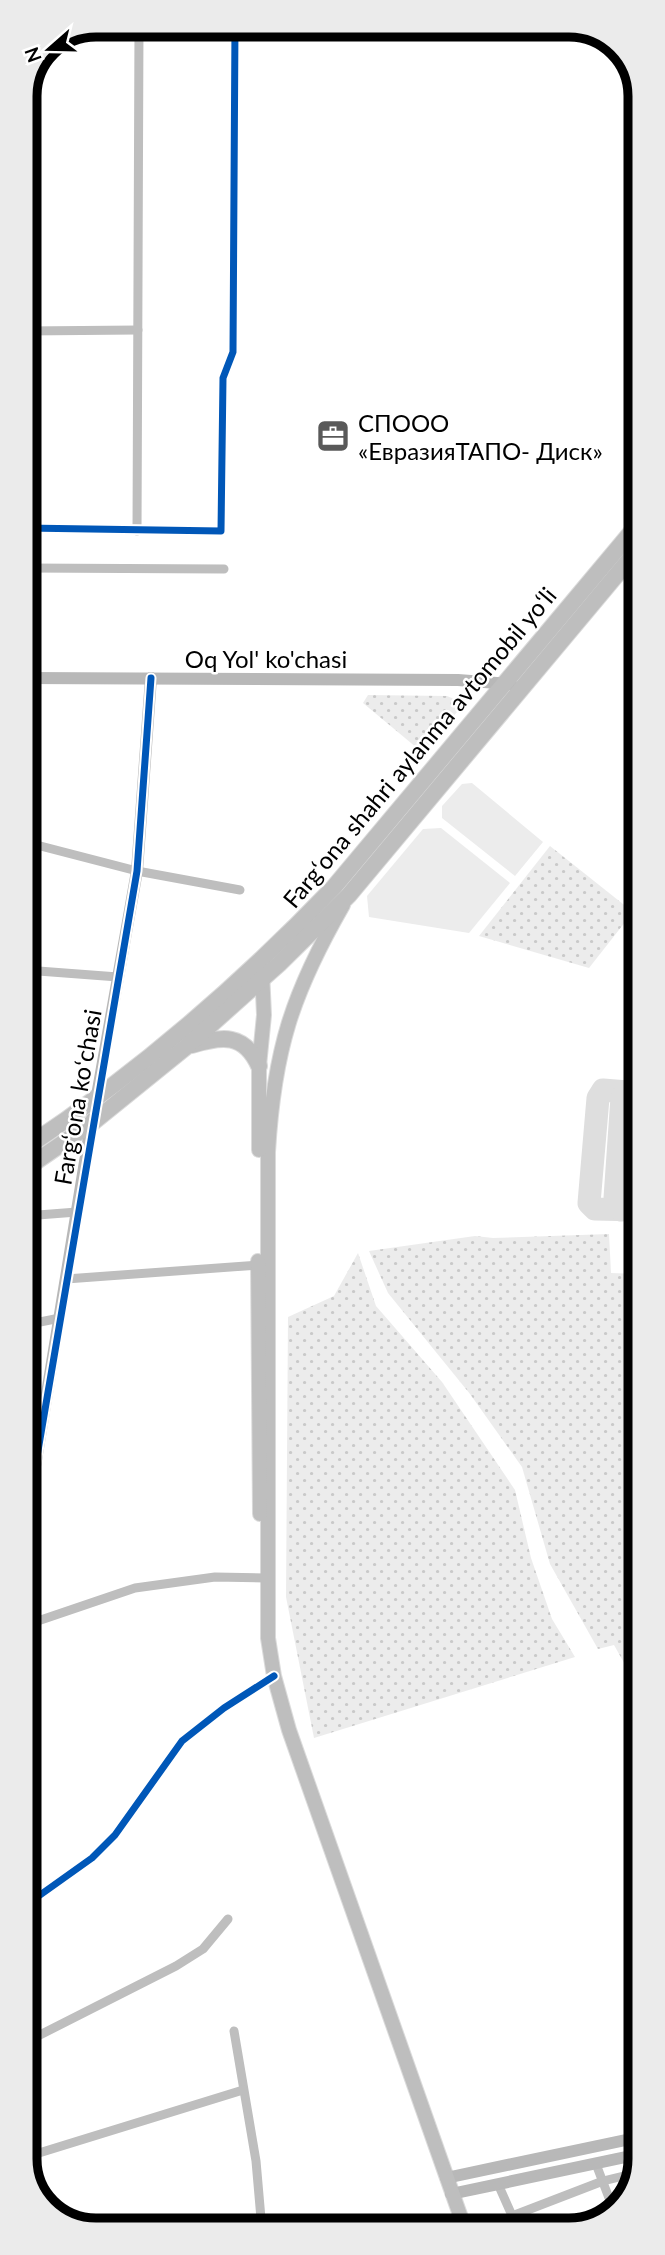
<svg xmlns="http://www.w3.org/2000/svg" width="665" height="2255" font-family="Lato,sans-serif">
<style>
.grass{fill:url(#grass-dots)}
.garden{fill:#ececec}
.lines{fill:none;stroke-linecap:round;stroke-linejoin:round}
.taxiway{stroke:#dedede;stroke-width:23}
.primary-casing{stroke:#dbdbdb;stroke-width:16}
.highway-casing{stroke:#dbdbdb;stroke-width:18}
.street{stroke:#bebebe;stroke-width:9}
.secondary{stroke:#b8b8b8;stroke-width:12}
.primary{stroke:#bebebe;stroke-width:14}
.highway{stroke:#bebebe;stroke-width:16}
.cycleway-casing{stroke:#fff;stroke-width:11}
.cycleway{stroke:#0057b8;stroke-width:7}
.labels{text-anchor:middle;dominant-baseline:central;stroke-width:5;stroke-linejoin:round;paint-order:stroke}
.poi-label{font-size:24px;fill:#000;stroke:#fff;text-anchor:start}
.street-label{font-size:24px;fill:#000;stroke:#fff}
.rim{fill:none;stroke:#000;stroke-width:9}
</style>
<defs>
<pattern id="grass-dots" width="8" height="8" patternUnits="userSpaceOnUse" patternTransform="scale(1.75)"><rect width="8" height="8" fill="#ececec"/><path d="M2 2h.1M6 6h.1" fill="none" stroke="#c9c9c9" stroke-width="1.8" stroke-linecap="round"/></pattern>
</defs>
<rect width="100%" height="100%" fill="#fff"/>
<!-- grass -->
<g class="grass">
<polygon points="368,695 447,696 454,699 457,712 423,753 363,703"/>
<polygon points="550,846 633,912 589,968 479,936"/>
<polygon points="609,1234 611,1273 640,1274 640,1691 614,1645 598,1649 550,1564 522,1467 470,1394 388,1293 369,1251 475,1236 493,1238"/>
<polygon points="358,1253 376,1306 442,1382 515,1490 531,1558 552,1619 575,1657 314,1738 286,1597 288,1317 334,1296"/>
</g>
<!-- garden -->
<g class="garden">
<polygon points="472,783 543,842 515,876 442,818 442,806 462,784"/>
<polygon points="441,828 510,883 469,933 369,917 367,896 423,829"/>
</g>
<g class="lines">
<!-- taxiway -->
<g class="taxiway">
<polyline points="640,1093 603,1090 598,1098 589,1203 595,1209 640,1210"/>
<polyline points="621,1210 615,1198 622,1097 627,1092"/>
</g>
<defs>
<g id="primary">
<path d="M343,905C292,994 274,1050 268,1152V1638L274,1676L289,1730L465,2229"/>
<polyline points="259,1150 259,1066 264,1015 262,971"/>
<polyline points="258,1261 260,1514"/>
</g>
<g id="highway">
<path d="M192,1045C222,1036 244,1033 259,1066"/>
<path d="M25,1148C138,1073 241,984 334,887L639,523"/>
<polyline points="25,1169 92,1123 186,1047 279,964 349,895 639,548"/>
</g>
</defs>
<!-- primary casing -->
<use href="#primary" class="primary-casing"/>
<!-- highway casing -->
<use href="#highway" class="highway-casing"/>
<!-- street -->
<g class="street">
<polyline points="25,331 138,330"/>
<polyline points="25,528 221,531 223,378 233,352 235,25"/>
<polyline points="137,531 139,25"/>
<polyline points="25,568 224,569"/>
<polyline points="25,842 137,871 240,890"/>
<polyline points="25,970 118,977"/>
<polyline points="25,1216 77,1212"/>
<polyline points="66,1279 258,1265"/>
<polyline points="25,1325 60,1318"/>
<polyline points="25,1420 43,1417"/>
<polyline points="26,1625 135,1588 215,1577 266,1578"/>
<polyline points="26,1905 92,1858 115,1835 182,1741 224,1708 274,1676"/>
<polyline points="234,2031 256,2161 262,2230"/>
<polyline points="26,2042 176,1966 203,1949 228,1919"/>
<polyline points="26,2157 243,2090"/>
<polyline points="596,2164 614,2211"/>
<polyline points="498,2184 518,2229"/>
<polyline points="512,2216 603,2181 636,2173"/>
<polyline points="241,2230 262,2224"/>
</g>
<!-- secondary -->
<g class="secondary">
<polyline points="25,678 458,680 511,684"/>
<polyline points="96,1101 137,871 151,678"/>
<polyline points="26,1521 92,1119"/>
<polyline points="446,2178 640,2137"/>
<polyline points="451,2194 640,2154"/>
</g>
<!-- primary -->
<use href="#primary" class="primary"/>
<!-- highway -->
<use href="#highway" class="highway"/>
<defs>
<g id="cycleway">
<polyline points="25,528 221,531 223,378 233,352 235,25"/>
<polyline points="26,1521 137,871 151,678"/>
<polyline points="26,1905 92,1858 115,1835 182,1741 224,1708 274,1676"/>
</g>
</defs>
<!-- cycleway casing -->
<use href="#cycleway" class="cycleway-casing"/>
<!-- cycleway -->
<use href="#cycleway" class="cycleway"/>
</g>
<!-- icons -->
<defs>
<symbol id="office-square" viewBox="-11 -11 22 22"><rect x="-9" y="-9" width="18" height="18" rx="4" fill="#595959" stroke="#fff"/><path d="M-6-3h4V-5.5h4V-3h4V5H-6ZM-1-4.5V-3h2v-1.5ZM-6 0V1H6V0Z" fill="#fff"/></symbol>
</defs>
<g fill-rule="evenodd">
<use href="#office-square" x="314" y="417" width="38" height="38"/>
</g>
<g class="labels">
<!-- poi labels -->
<g class="poi-label">
<text x="358" y="422">СПООО<tspan x="358" dy="28">«ЕвразияТАПО- Диск»</tspan></text>
</g>
<!-- street labels -->
<g class="street-label">
<text x="266" y="658">Oq Yol' ko'chasi</text>
<text transform="translate(419 747) rotate(-50)">Fargʻona shahri aylanma avtomobil yoʻli</text>
<text transform="translate(77 1097) rotate(-80)">Fargʻona koʻchasi</text>
</g>
</g>
<!-- crop -->
<path d="M0 0H665V2255H0ZM96 37H569A59 59 0 0 1 628 96V2159A59 59 0 0 1 569 2218H96A59 59 0 0 1 37 2159V96A59 59 0 0 1 96 37Z" fill="#ebebeb" fill-rule="evenodd"/>
<path class="rim" d="M96 37H569A59 59 0 0 1 628 96V2159A59 59 0 0 1 569 2218H96A59 59 0 0 1 37 2159V96A59 59 0 0 1 96 37Z"/>
<!-- north arrow -->
<g transform="translate(49 49) rotate(250)" stroke="#ffffff" stroke-width="5" paint-order="stroke">
<path d="M0-5L12 26L0 18L-12 26Z" fill="#000000"/>
<text y="-10" font-size="19" font-weight="bold" text-anchor="middle" fill="#000000">N</text>
</g>
</svg>
